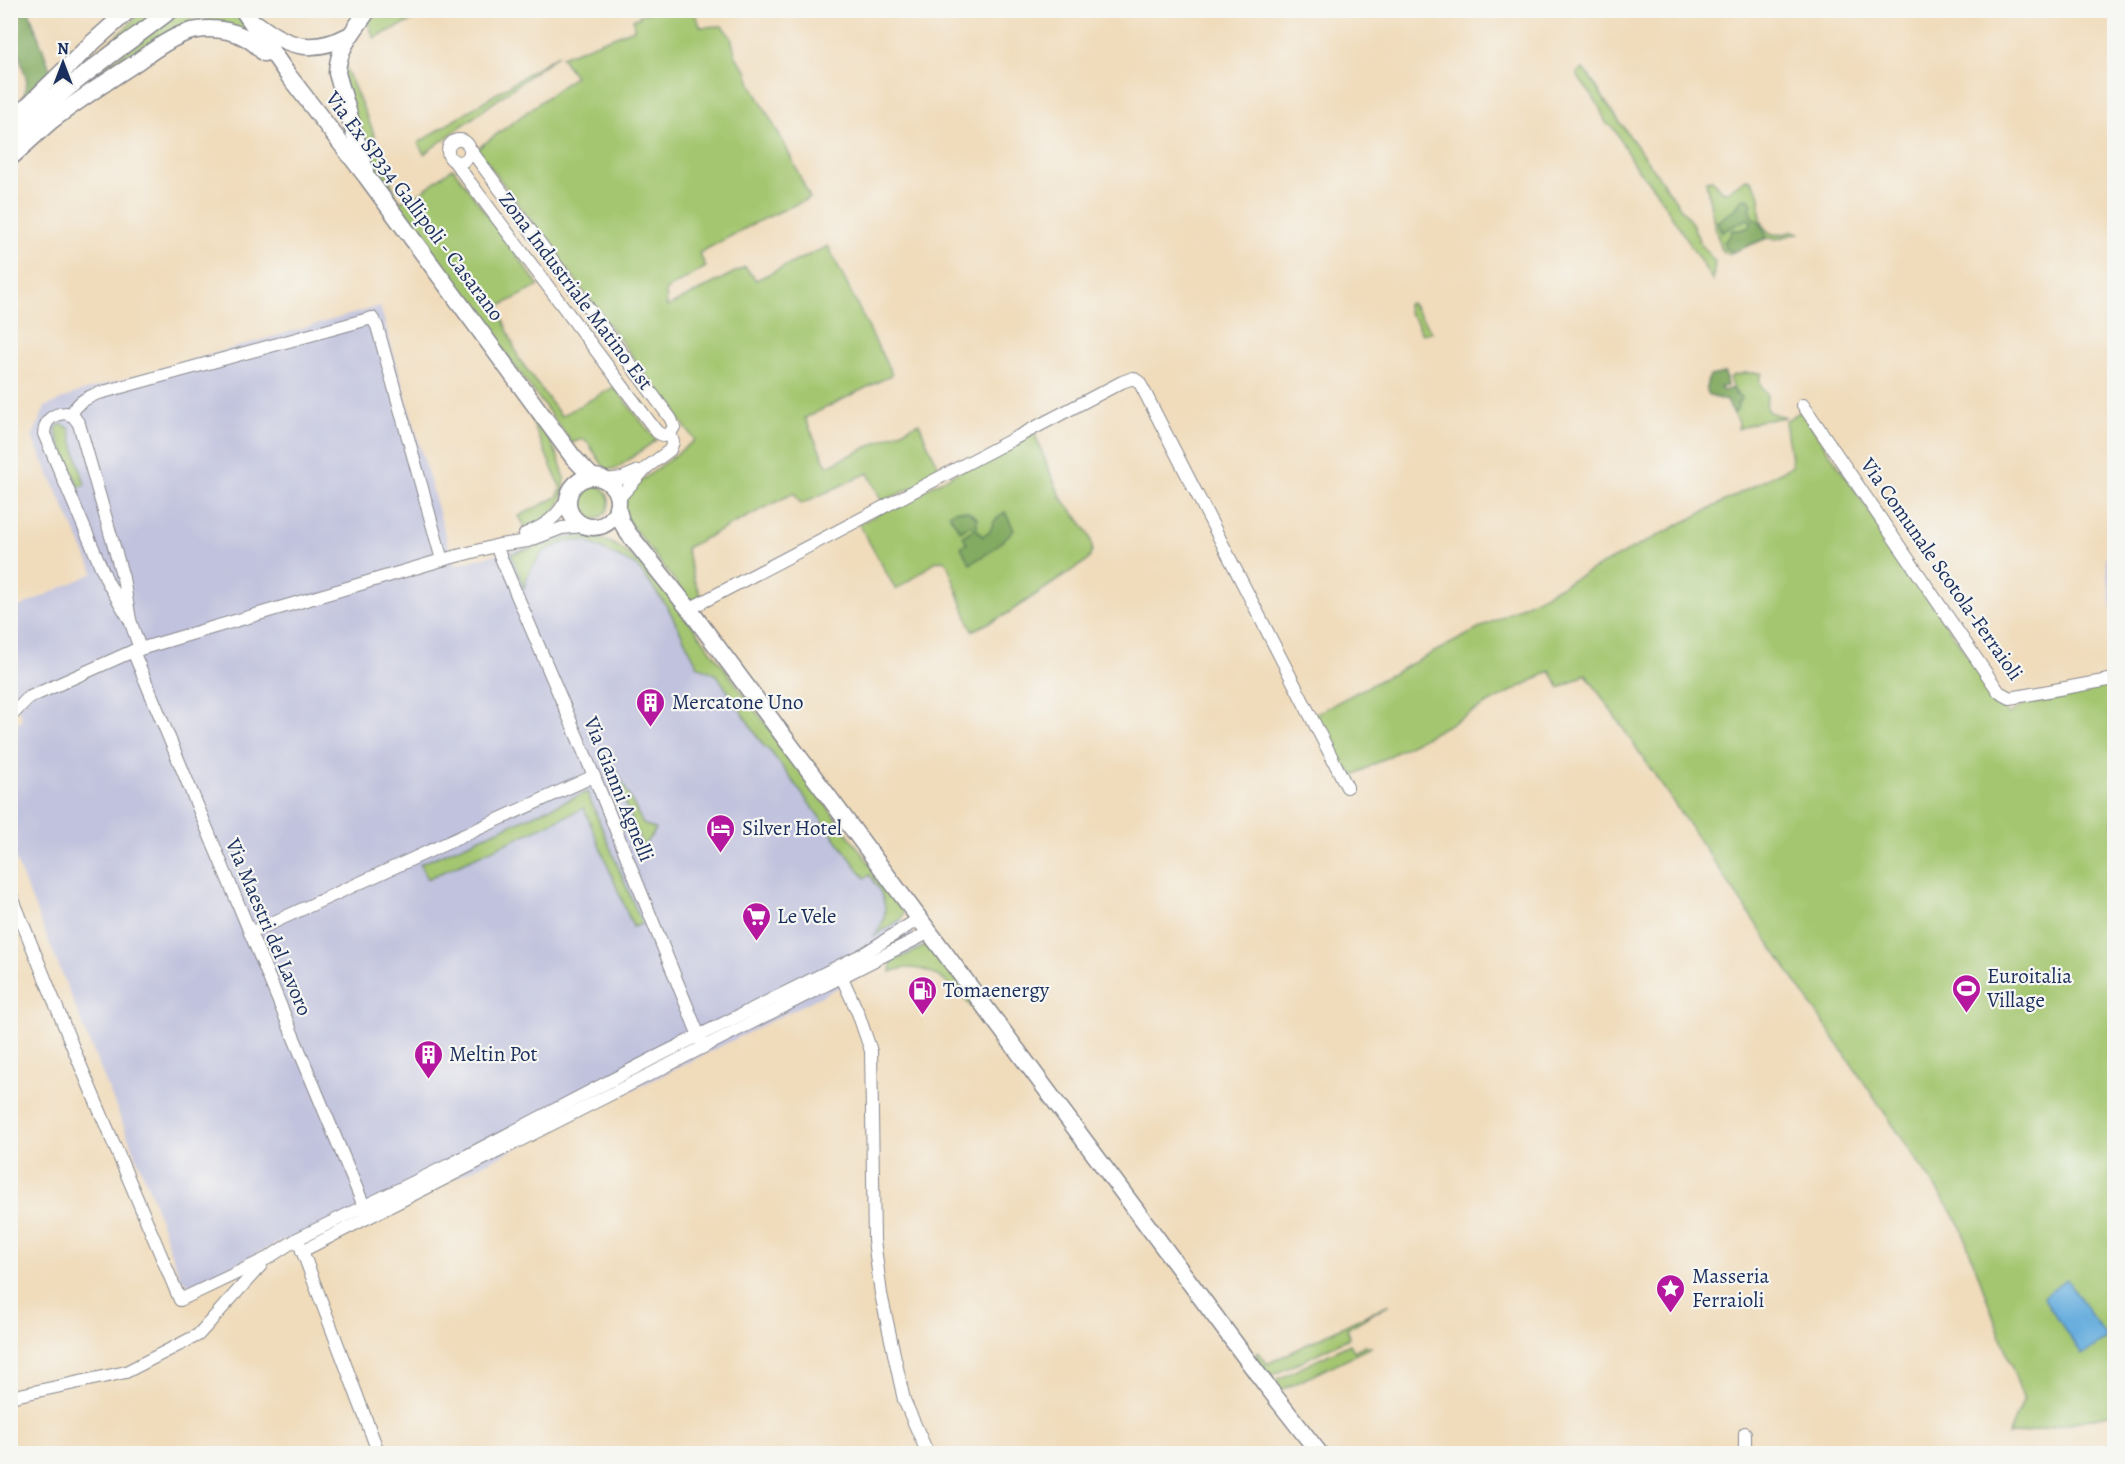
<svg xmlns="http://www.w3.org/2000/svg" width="2125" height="1464" font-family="Alegreya,serif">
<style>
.industrial{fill:#c1c2dd}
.green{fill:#a4c670;stroke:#607a67;stroke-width:1.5}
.forest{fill:#83ab62;stroke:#4f6d60;stroke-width:1.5}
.water{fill:#67aede;stroke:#416e9e;stroke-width:1.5}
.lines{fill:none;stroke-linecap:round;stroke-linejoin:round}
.minor-casing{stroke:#86868c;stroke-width:14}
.major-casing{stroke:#86868c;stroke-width:19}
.minor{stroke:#fff;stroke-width:12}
.major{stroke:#fff;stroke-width:16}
.labels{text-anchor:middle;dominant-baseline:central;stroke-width:4.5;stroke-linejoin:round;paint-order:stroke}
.street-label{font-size:21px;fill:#1b2f5e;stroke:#f6f6f2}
.poi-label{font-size:21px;fill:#1b2f5e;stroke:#f6f6f2;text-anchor:start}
</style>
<rect width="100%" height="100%" fill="#f6f6f2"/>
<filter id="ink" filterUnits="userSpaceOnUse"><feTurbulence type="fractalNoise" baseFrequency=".0167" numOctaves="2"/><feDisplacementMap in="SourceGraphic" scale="12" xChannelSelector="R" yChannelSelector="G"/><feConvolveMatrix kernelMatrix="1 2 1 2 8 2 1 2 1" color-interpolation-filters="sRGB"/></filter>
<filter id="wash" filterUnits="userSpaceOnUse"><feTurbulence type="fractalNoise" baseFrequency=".008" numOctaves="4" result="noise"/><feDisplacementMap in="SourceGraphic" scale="24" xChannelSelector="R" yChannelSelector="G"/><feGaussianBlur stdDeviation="1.35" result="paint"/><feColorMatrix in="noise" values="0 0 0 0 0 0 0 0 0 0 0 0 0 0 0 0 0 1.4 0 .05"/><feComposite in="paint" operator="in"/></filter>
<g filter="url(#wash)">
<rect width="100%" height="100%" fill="#f0dcbb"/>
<!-- industrial -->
<g class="industrial">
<polygon points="380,306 454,565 533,545 569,533 594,535 626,553 922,946 299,1256 286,1239 197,1284 189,1284 181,1279 170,1251 152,1196 11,849 11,734 22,718 11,690 10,611 94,573 32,437 45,407 76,393"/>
<polygon points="2114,556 2114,634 2106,557"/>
</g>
<!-- green -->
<g class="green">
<polygon points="141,11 163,11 11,132 66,77 128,26"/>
<polygon points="179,11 234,11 254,37 209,22 201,13 34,122"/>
<polygon points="371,11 433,11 374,38 367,20"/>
<path d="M655,11H693L701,27L722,26L731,37L736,57L747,71L751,84L785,145L810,198L757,222L699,253L706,267L666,290L667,307L745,267L756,280L828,246C849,289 871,332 892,375L805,418L827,466L919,423L927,443L942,473L882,502L868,473L801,504L794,493L686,548L694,580L701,596L691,602L621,512L624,499L633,487L695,440L477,149L575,76L561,57L634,29L633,19L639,18V15Z"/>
<polygon points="559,54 424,154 418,143"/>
<polygon points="344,64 371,126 396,196 400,202 417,195 453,168 539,286 498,307 519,359 561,416 614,387 656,440 617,468 607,470 604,467 588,443 582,439 572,443 380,184 373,167 366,159 340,68"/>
<polygon points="1583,69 1590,77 1609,107 1693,225 1700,243 1715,262 1713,281 1654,188 1634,165 1615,130 1606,123 1598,104 1578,77 1577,73"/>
<path d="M1746,179L1751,180C1754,184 1759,192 1760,197C1761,201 1759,207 1760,212C1763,234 1772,239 1793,231L1799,233L1776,239L1767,238L1728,254L1721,250L1712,214L1706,181L1712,180L1721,191L1727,192Z"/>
<path d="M1410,303L1412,304L1432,332L1422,334C1419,330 1418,325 1416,321C1411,315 1407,314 1407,305Z"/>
<path d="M1745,373H1762C1756,383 1762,386 1767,394C1765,417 1767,411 1786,417L1759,421L1738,429V423L1733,412H1735L1737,403L1740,401C1739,393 1731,390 1730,380L1732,376Z"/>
<polygon points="1801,411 2008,715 2031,699 2114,684 2114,1414 2008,1436 2023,1398 1959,1222 1586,674 1560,688 1550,671 1352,776 1349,770 1344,770 1313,715 1792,466 1785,421"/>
<path d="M534,415C560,455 591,506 525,527L519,516L557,497L561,489L533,424L531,416Z"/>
<polygon points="61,424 69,428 85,485 79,487 56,433 57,427"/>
<path d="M1034,432C1043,454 1051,478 1062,498C1072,514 1103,538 1088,560L1005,615L972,631L947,563L943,560L935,562L896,590L859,524Z"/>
<circle cx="592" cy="502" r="17"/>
<path d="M580,536C603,538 621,544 636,562L639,559L678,606L905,911L900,920L873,937C893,915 885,896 870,875L865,878L771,752L763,745L717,675L698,666L668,608L637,566L586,541H570L550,548L542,553L528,574L524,588L511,554L567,538Z"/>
<polygon points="606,757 610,757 643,824 656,829 643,847"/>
<polygon points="587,792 642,924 633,927 584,808 427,879 420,864"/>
<path d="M930,944L1017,1060L1012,1061L1008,1057C985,1026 953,968 909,968C903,968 896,970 891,972V962Z"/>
<polygon points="1389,1304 1350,1327 1347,1330 1349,1338 1275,1374 1270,1376 1255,1358 1258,1352 1267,1364"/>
<polygon points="1350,1344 1354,1351 1365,1345 1371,1347 1280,1391 1276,1386 1275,1382 1278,1379"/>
</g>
<!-- forest -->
<g class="forest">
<polygon points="10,11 20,11 21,14 29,11 51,72 24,97 27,81 11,29"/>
<polygon points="1748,198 1752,203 1750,209 1751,216 1760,222 1767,238 1733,252 1725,248 1724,242 1731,235 1732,230 1740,230 1750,227 1752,222 1747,219 1722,232 1717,222 1738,206 1741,199"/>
<path d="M1725,373L1727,386L1720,387L1723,391L1733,388L1736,395L1741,397L1740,401L1737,403L1738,407L1735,412H1733L1727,401L1710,396C1705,390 1706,382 1710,376Z"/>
<polygon points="958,510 967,511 977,518 977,530 982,536 989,533 995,520 1005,512 1014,530 990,552 970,564 961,547 967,543 963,536 974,529 971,525 960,531 950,516 950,513"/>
</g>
<!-- water -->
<polygon class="water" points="2067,1280 2107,1338 2082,1355 2043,1297"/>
</g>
<g filter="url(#ink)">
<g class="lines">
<defs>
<g id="minor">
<circle cx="459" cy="151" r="11"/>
<polyline points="454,161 657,432 664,436 670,433 674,427 671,419 470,149"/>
<polyline points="1803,405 1999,692 2010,698 2114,679"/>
<path d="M66,413L74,417L79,424L123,578L130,620L108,583L44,434C45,420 52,414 66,413Z"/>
<path d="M71,415C77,403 84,399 96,394L372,318L377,326L442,560"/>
<polyline points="605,480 622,478 639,471"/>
<polyline points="618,499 646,468 670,450 673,442 670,433"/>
<path d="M525,534C545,526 558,517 568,497"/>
<polyline points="496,546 594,776 701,1041"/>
<polyline points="689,609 1122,382 1133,378 1139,382 1142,387 1347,787"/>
<polyline points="130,620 140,649"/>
<polyline points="133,651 366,1211"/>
<polyline points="10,717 28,698 133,651 442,560 499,545 528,541 562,528 584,526"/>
<polyline points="10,892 74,1050 180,1300 268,1258 297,1239 449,1165 652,1059 865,953 920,918"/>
<polyline points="250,933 594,776"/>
<polyline points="839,971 858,1013 871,1051 874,1240 881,1294 904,1400 928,1454"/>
<polyline points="300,1245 379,1454"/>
<polyline points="302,1251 930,932"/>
<polyline points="10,1397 126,1372 198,1335 261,1265"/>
<polyline points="1745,1433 1745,1454"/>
</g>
<g id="major">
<polyline points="243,10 288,75 366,176 573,457 592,477"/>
<path d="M257,24C289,48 313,54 350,35"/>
<polyline points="10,123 91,44 129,10"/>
<path d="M10,143C56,91 116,52 171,10"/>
<path d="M10,158C24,146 37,133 51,121C77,101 106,82 134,64C150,53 166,40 185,33C211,24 246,30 264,53"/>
<path d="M365,170L337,73C338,47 354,31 368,10"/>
<circle cx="593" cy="502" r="25"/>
<polyline points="617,507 621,521 628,533 689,609 1266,1385 1320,1454"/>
</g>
</defs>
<!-- minor casing -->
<use href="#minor" class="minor-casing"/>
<!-- major casing -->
<use href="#major" class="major-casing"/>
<!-- minor -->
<use href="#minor" class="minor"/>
<!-- major -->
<use href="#major" class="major"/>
</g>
</g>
<!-- icons -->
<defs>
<symbol id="building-pin" viewBox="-11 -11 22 30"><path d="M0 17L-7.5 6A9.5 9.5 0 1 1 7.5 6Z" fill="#b5179e" stroke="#f6f6f2"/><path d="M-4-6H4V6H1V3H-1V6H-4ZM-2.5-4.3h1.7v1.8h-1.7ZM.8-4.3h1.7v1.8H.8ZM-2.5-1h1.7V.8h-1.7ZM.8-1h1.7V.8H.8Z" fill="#fff"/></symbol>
<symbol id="hotel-pin" viewBox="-11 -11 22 30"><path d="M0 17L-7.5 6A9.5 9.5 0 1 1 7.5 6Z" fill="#b5179e" stroke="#f6f6f2"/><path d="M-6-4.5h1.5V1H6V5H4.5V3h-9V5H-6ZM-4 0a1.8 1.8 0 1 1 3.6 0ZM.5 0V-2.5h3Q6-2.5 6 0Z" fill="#fff"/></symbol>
<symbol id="supermarket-pin" viewBox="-11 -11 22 30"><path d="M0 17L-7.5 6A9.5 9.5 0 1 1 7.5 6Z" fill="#b5179e" stroke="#f6f6f2"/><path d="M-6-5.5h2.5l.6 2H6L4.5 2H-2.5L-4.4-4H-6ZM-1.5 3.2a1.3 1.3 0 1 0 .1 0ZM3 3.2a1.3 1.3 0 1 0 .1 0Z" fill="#fff"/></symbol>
<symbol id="stadium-pin" viewBox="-11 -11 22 30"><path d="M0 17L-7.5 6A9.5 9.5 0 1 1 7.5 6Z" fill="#b5179e" stroke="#f6f6f2"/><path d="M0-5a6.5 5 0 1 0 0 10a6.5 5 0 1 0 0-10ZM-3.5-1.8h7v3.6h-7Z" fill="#fff"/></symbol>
<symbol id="fuel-pin" viewBox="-11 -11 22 30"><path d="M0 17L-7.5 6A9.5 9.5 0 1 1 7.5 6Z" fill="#b5179e" stroke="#f6f6f2"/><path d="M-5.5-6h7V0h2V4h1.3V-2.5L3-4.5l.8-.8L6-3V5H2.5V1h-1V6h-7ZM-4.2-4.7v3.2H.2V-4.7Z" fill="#fff"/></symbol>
<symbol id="sight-pin" viewBox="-11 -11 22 30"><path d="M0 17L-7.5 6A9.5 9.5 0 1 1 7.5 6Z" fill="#b5179e" stroke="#f6f6f2"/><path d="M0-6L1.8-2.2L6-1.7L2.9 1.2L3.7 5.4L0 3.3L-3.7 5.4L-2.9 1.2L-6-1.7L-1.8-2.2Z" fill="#fff"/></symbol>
</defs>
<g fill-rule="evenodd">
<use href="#building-pin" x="634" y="686" width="33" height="45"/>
<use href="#hotel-pin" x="704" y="812" width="33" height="45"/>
<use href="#supermarket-pin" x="740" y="900" width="33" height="45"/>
<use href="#stadium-pin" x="1950" y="972" width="33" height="45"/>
<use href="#fuel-pin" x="906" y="974" width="33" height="45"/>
<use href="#building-pin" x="412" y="1038" width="33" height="45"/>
<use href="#sight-pin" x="1654" y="1272" width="33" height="45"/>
</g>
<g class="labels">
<!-- street labels -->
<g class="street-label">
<text transform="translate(415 206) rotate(53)">Via Ex SP334 Gallipoli - Casarano</text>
<text transform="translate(576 291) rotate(53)">Zona Industriale Matino Est</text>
<text transform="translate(1942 569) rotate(55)">Via Comunale Scotola-Ferraioli</text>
<text transform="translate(619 789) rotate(68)">Via Gianni Agnelli</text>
<text transform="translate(269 927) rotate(67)">Via Maestri del Lavoro</text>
</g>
<!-- poi labels -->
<g class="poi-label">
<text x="672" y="702">Mercatone Uno</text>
<text x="742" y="828">Silver Hotel</text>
<text x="777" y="916">Le Vele</text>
<text x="1987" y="976">Euroitalia<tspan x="1987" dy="24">Village</tspan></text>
<text x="943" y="990">Tomaenergy</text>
<text x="449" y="1054">Meltin Pot</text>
<text x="1692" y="1276">Masseria<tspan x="1692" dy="24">Ferraioli</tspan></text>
</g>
</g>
<!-- margin -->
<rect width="2125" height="1464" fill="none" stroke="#f6f6f2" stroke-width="36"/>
<!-- north arrow -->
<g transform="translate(63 63)" stroke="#f6f6f2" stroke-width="4.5" paint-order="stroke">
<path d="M0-4.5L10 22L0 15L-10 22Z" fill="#1b2f5e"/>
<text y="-9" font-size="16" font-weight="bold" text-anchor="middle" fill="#1b2f5e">N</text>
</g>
</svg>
